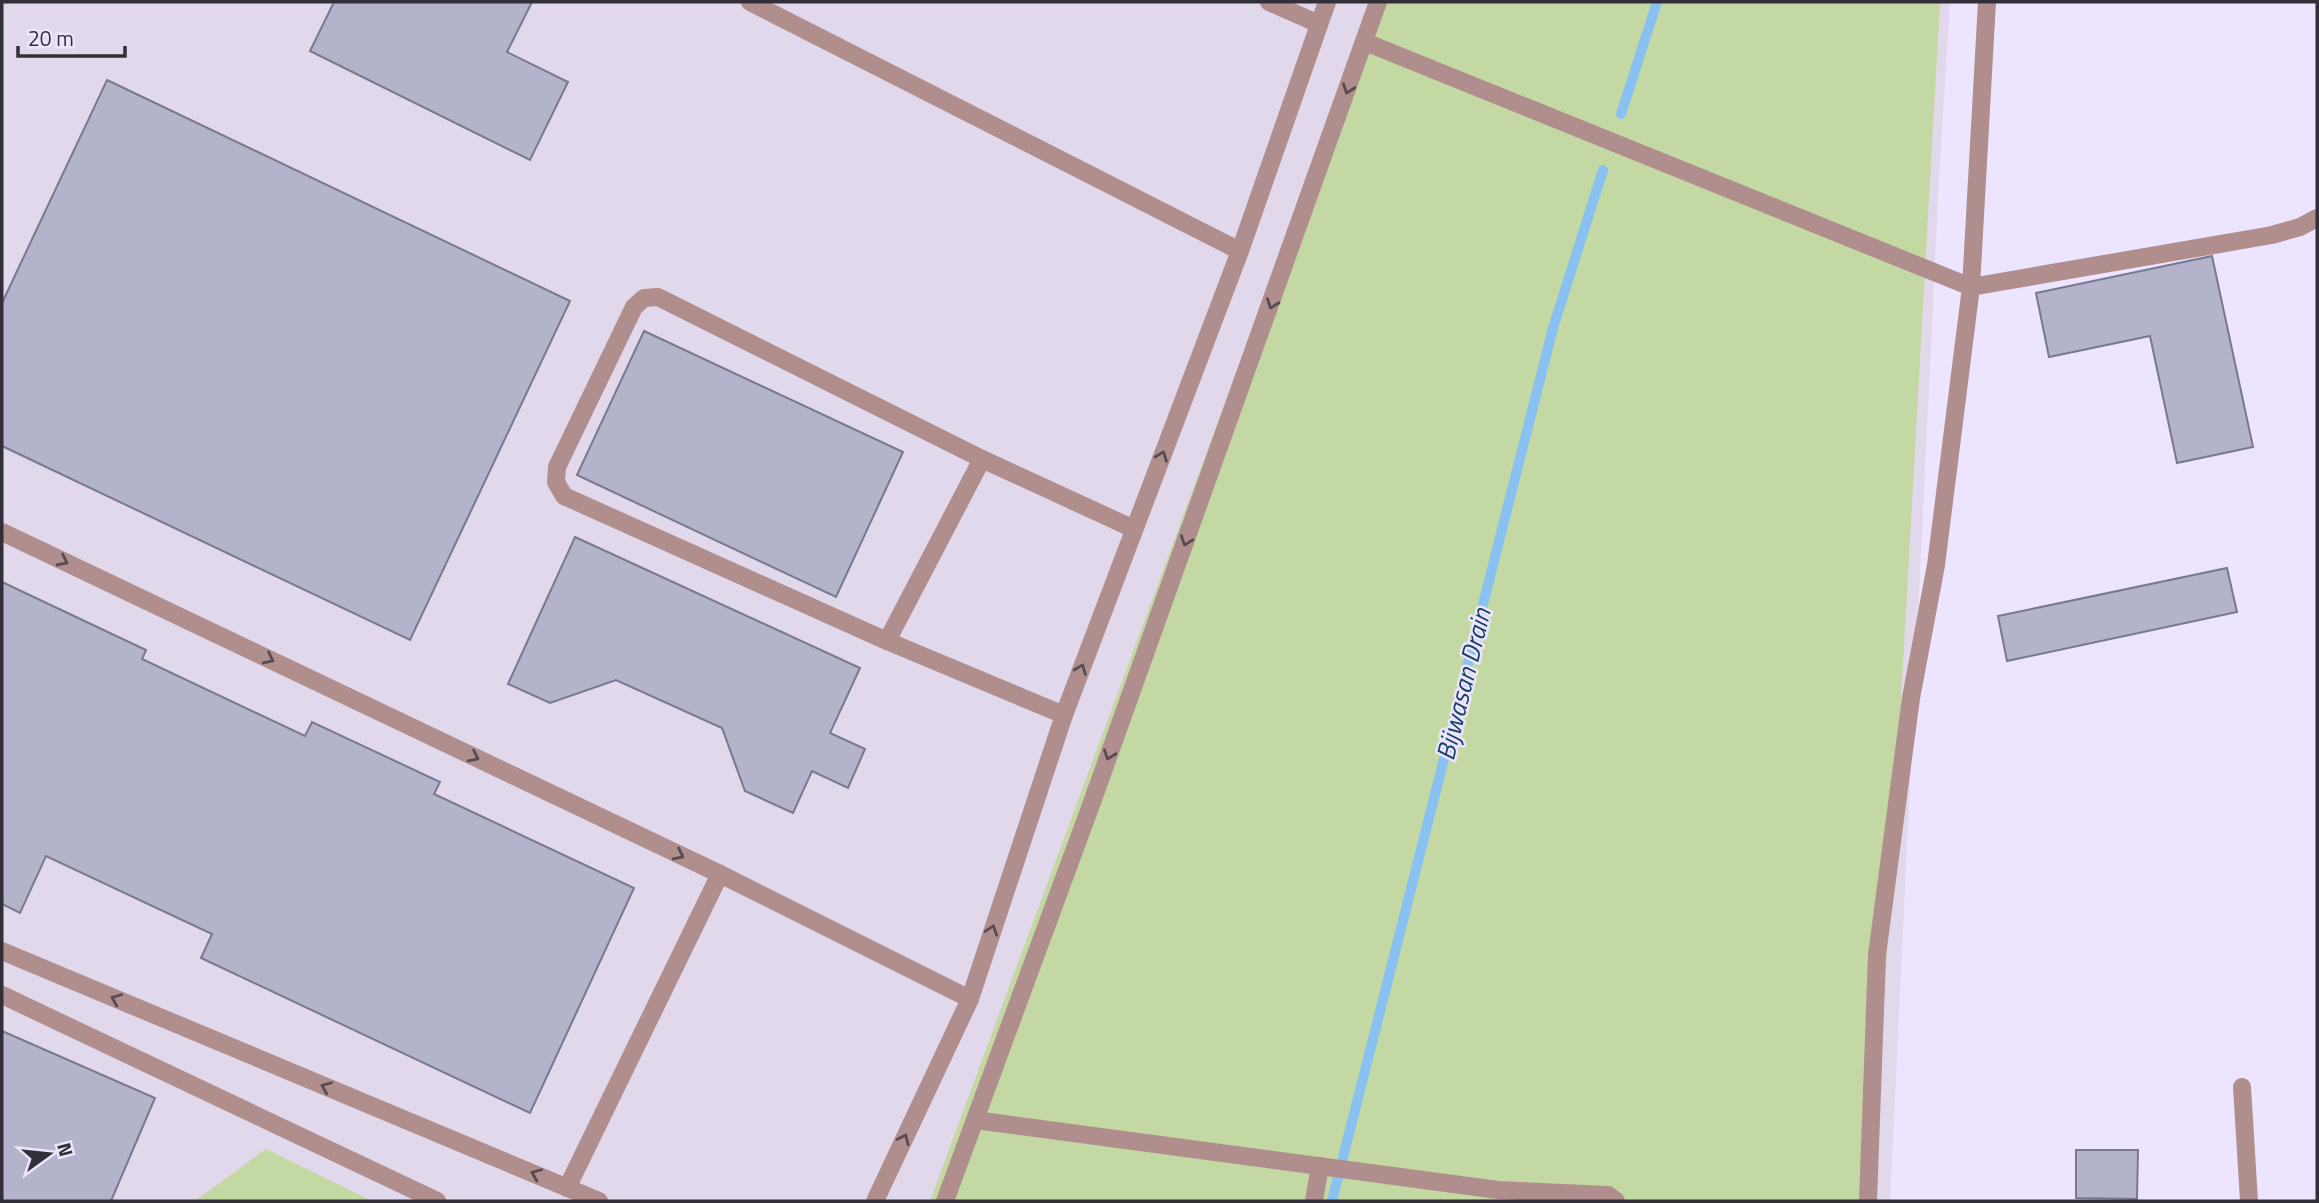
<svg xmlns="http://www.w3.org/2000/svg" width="2319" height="1203" font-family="'Titillium Web',sans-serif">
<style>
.industrial{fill:#e2d8ec}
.green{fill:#c3d8a3}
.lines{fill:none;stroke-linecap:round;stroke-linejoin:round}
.stream{stroke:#88c1f2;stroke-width:10}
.building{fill:#b3b4cc;stroke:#787990;stroke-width:2}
.minor{stroke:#b08e8e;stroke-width:18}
.oneway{stroke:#584c52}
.labels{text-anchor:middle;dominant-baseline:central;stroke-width:5;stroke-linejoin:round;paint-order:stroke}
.water-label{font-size:26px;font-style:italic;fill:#184162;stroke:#ede5ff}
</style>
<rect width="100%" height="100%" fill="#ede5ff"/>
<!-- industrial -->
<polygon class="industrial" points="2,2 1950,2 1939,178 1890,1201 2,1201"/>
<!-- green -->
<g class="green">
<polygon points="1373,2 1940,2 1873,1201 930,1201"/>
<polygon points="266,1149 372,1201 195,1201"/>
</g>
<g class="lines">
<!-- stream -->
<g class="stream">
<polyline points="1621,114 1657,2"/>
<polyline points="1332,1201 1553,328 1603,170"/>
</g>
</g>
<!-- building -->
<g class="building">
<polygon points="334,2 532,2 507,52 568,82 530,160 310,51"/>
<polygon points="107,80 570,301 410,640 2,446 2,303"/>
<polygon points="2212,256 2253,447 2177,463 2150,336 2049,357 2036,293"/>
<polygon points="644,331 903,452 836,597 577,475"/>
<polygon points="575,537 860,668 830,733 865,749 848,788 812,771 793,813 745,791 722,728 616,680 550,703 508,684"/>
<polygon points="2227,568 2237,612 2007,661 1998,616"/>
<polygon points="2,582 146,650 142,659 305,736 312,722 440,782 434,794 634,888 530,1113 201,958 212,934 46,856 20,913 2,904"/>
<polygon points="2,1031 155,1098 111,1201 2,1201"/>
<polygon points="2076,1150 2138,1150 2137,1199 2076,1198"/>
</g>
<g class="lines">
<!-- minor -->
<g class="minor">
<polyline points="750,2 1240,251"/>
<polyline points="1269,2 1319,24"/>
<polyline points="1365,42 1971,287 2272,235 2300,227 2317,218"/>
<polyline points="2,532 720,874 970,999"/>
<polyline points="887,641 982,459"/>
<polyline points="1064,715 887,641 564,496 556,482 557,467 634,307 644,298 658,297 982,459 1134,529"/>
<polyline points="2,951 599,1201"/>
<polyline points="2,995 437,1201"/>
<polyline points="2242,1087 2249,1201"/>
<polyline points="975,1120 1498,1190 1608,1195 1616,1201"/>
<polyline points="567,1188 720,874"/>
<polyline points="875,1201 970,999 1064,715 1240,251 1327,2"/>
<polyline points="945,1201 1091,805 1378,2"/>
<polyline points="1314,1201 1320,1166"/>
<polyline points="1868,1201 1877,955 1911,698 1936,565 1971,287 1987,2"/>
</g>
</g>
<!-- one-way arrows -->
<defs><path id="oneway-chevron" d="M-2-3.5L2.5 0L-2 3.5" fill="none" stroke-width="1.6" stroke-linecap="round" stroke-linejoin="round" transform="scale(1.75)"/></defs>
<g class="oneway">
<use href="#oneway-chevron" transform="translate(1348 89) rotate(110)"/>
<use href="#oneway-chevron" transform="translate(1272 304) rotate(110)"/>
<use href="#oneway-chevron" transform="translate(1162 456) rotate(-69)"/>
<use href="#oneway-chevron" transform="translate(1186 541) rotate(110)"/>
<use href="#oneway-chevron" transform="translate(63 561) rotate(26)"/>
<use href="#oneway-chevron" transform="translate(269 659) rotate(26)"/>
<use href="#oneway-chevron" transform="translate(1081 669) rotate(-69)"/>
<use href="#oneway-chevron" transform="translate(1109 755) rotate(110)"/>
<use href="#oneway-chevron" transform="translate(474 757) rotate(26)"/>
<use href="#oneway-chevron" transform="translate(679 855) rotate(26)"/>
<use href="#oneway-chevron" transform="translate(992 930) rotate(-72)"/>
<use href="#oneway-chevron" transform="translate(116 999) rotate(-157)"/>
<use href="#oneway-chevron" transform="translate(326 1087) rotate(-157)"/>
<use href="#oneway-chevron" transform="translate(904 1139) rotate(-65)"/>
<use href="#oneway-chevron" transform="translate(536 1174) rotate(-157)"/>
</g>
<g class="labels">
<!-- water labels -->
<g class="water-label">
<text transform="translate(1463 684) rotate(-76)">Bijwasan Drain</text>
</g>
</g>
<!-- border -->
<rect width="2319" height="1203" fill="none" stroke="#322f39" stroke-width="7"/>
<!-- north arrow -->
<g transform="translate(49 1154) rotate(75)" stroke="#ede5ff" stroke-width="5" paint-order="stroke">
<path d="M0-5L12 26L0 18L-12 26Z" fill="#322f39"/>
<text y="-10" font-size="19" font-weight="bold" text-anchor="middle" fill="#322f39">N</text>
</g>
<!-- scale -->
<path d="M18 46v10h107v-10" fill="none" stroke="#322f39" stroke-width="3.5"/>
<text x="28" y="46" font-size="21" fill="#322f39" stroke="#ede5ff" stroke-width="5" paint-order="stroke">20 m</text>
</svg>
